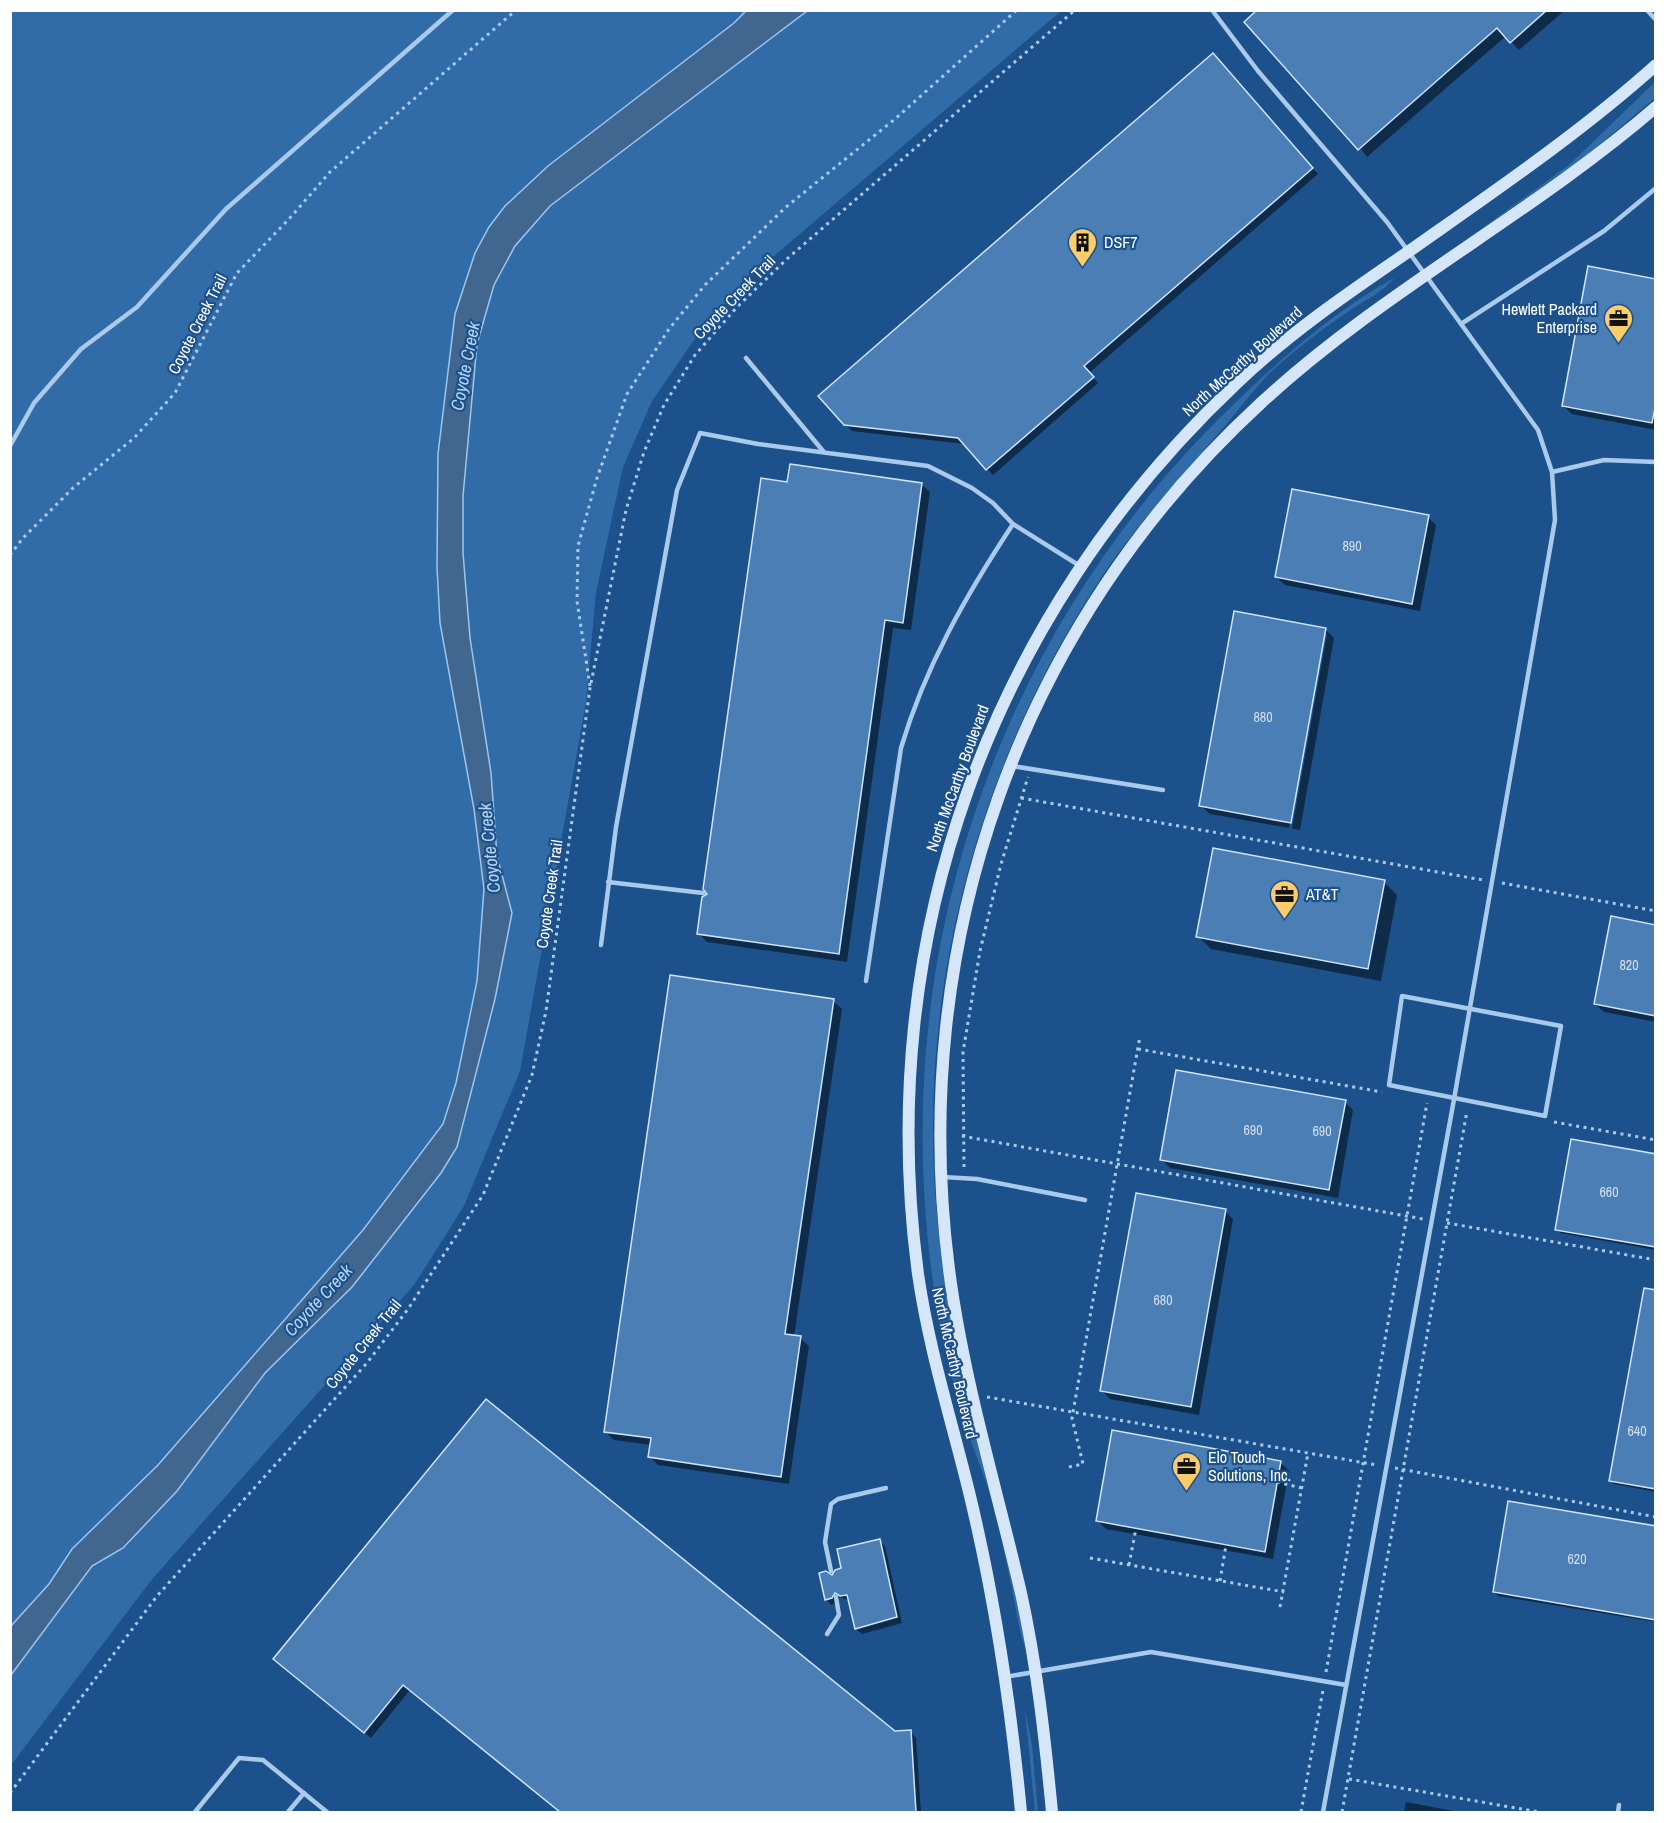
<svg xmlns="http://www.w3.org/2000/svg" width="1666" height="1823" font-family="'Archivo Narrow',sans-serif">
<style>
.green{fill:#316ca9}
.water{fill:#416790;stroke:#9dc6ee;stroke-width:1.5}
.shadow{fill:#0007}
.building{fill:#4a7eb5;stroke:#cfe4f9;stroke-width:1.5}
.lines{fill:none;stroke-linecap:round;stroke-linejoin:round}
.path{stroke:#aacaec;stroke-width:3;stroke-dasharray:3 4.5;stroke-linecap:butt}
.lane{stroke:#aacaec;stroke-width:4.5}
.secondary{stroke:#d6e6f9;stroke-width:12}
.labels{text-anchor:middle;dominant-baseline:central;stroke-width:4.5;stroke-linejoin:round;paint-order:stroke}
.number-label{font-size:14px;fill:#d2dfec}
.poi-label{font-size:16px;fill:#fff;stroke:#1d518c;text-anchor:start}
.street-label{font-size:16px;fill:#fff;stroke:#1d518c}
.water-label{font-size:18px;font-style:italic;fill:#b6d4f3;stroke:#1d518c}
</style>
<rect width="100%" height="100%" fill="#1d518c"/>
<!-- green -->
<g class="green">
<polygon points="11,11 1061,11 760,268 708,320 652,401 623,467 596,592 586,702 520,1071 464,1206 414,1285 153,1578 11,1765"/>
<polygon points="1655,82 1655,98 1587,155 1448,253 1569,165"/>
<path d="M1394,278C1385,290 1366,300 1352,309C1323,329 1292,351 1267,376C1249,395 1234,416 1217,435C1180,478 1142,519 1109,566C977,759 912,1001 939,1234C951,1333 979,1431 1001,1529C1009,1561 1027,1618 1026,1649C1020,1636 1018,1619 1015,1604C1008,1569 1001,1533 991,1498C983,1471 971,1444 963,1417C943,1354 931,1284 926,1218C901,917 1012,618 1230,408C1279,360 1334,311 1394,278Z"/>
<polygon points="1025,1709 1032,1745 1038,1812 1035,1812"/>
</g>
<!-- water -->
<polygon class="water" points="746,11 807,11 550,206 515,246 494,285 477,344 463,496 463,553 470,638 491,773 497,856 512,913 495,999 457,1147 441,1173 352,1287 265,1373 177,1491 123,1548 92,1566 11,1675 11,1626 49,1584 72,1549 158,1465 363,1230 443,1124 456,1083 477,981 484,889 474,809 440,623 437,567 438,454 455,314 475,253 489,227 505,206 548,166 734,23"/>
<!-- shadow -->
<g class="shadow">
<polygon points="1259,10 1565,10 1519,50 1506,36 1367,157"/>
<polygon points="1219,61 1318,174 1089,373 1098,383 993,475 964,444 852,431 845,424"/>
<polygon points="1656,280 1656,430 1572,414 1563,406"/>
<polygon points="789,483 921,484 930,492 911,630 893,628 847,962 707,942 699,934 709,894"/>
<polygon points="1428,517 1436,525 1420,611 1285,585 1276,577"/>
<polygon points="1325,629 1334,638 1300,830 1292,829 1327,634 1324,634 1289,828 1210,814 1201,806"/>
<polygon points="1384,882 1397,895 1381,981 1211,949 1198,936"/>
<polygon points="1656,927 1656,1022 1604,1012 1595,1004"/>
<polygon points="833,1001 842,1009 794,1337 800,1338 809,1346 789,1484 658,1465 650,1457 652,1445 614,1440 605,1431"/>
<polygon points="1345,1102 1353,1110 1338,1198 1170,1168 1161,1159"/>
<polygon points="1656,1156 1656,1250 1560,1233 1556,1229"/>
<polygon points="1225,1211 1233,1219 1199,1415 1110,1399 1102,1391"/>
<polygon points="1656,1291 1656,1492 1614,1484 1610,1480"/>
<polygon points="1280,1462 1289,1471 1273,1559 1106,1529 1098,1521"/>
<polygon points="1656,1527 1656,1622 1498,1596 1494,1592"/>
<polygon points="879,1541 885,1546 902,1623 862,1634 856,1629 850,1601 840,1597 837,1603 831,1605 826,1599 833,1577"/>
<polygon points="281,1665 895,1733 910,1732 916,1738 921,1812 561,1812 410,1690 371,1738"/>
<polygon points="1406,1802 1459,1812 1404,1812"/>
</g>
<!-- building -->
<g class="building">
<polygon points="1257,10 1547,10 1510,43 1497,28 1358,150 1244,22"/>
<polygon points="1213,53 1313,168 1084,366 1094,377 986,470 958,438 844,425 818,396"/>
<polygon points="1588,266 1656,279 1656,403 1652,423 1562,406"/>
<polygon points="790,464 922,483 903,623 885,620 839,954 697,934 702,897 707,894 703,889 761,478 787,482"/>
<polygon points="1292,489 1429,515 1412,604 1275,577"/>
<polygon points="1234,611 1326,628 1291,823 1199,806"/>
<polygon points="1213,848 1385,880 1368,969 1196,937"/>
<polygon points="1611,916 1656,925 1656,1016 1594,1004"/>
<polygon points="670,975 834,999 785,1334 801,1336 781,1477 648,1457 651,1438 604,1432"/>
<polygon points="1176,1070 1346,1100 1329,1190 1160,1160"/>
<polygon points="1571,1139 1656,1154 1656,1247 1555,1230"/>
<polygon points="1136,1193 1226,1209 1191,1407 1100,1391"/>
<polygon points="1644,1288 1656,1290 1656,1489 1609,1481"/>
<polygon points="486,1399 895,1731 911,1730 916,1812 560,1812 403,1685 364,1733 273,1659"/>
<polygon points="1112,1430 1281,1461 1265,1552 1096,1521"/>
<polygon points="1508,1501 1656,1526 1656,1620 1493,1592"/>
<polygon points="880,1539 897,1617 855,1629 847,1595 840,1596 835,1593 832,1598 825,1600 819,1573 826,1571 832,1575 835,1570 841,1568 837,1549"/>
</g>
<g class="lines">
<!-- path -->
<g class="path">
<polyline points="10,555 23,538 74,487 134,438 175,393 237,273 289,219 330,172 516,10"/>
<polyline points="590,686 577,601 578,546 597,478 627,394 669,329 705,285 786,207 895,119 1017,10"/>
<polyline points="1021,798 1483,880"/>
<polyline points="1502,883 1656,911"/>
<polyline points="1138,1049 1382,1092"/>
<polyline points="1554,1122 1656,1140"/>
<polyline points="962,1136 1423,1219"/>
<polyline points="964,1167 963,1052 980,951 1001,864 1028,777"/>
<polyline points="1447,1223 1656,1260"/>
<polyline points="987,1397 1377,1465"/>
<polyline points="1069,1467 1083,1464 1072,1418 1140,1036"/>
<polyline points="1395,1468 1656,1517"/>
<polyline points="1277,1482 1302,1488"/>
<polyline points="1090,1558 1284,1592"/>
<polyline points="1129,1565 1136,1528"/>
<polyline points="1220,1581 1226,1545"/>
<polyline points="1280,1607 1308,1453"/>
<polyline points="1326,1672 1427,1103"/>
<polyline points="1349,1779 1539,1812"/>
<polyline points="10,1793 157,1596 367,1363 408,1309 483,1195 532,1075 546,1011 590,688 626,510 644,452 664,405 695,355 737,307 788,258 1075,10"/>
<polyline points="1301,1812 1323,1690"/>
<polyline points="1342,1812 1467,1111"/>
</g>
<!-- lane -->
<g class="lane">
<polyline points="1212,10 1258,71 1387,222 1538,430 1552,472 1555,520 1453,1105 1323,1812"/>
<polyline points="1647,10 1656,20"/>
<polyline points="1461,324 1604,231 1656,188"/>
<polyline points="746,358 823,451"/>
<polyline points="10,446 34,403 81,349 137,307 226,209 453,10"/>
<polyline points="1552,472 1604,460 1656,462"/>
<polyline points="1012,766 1163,790"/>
<polyline points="608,882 703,893"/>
<polyline points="601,945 616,827 677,490 700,433 758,444 928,466 972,488 993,503 1013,524 1080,566"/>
<path d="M866,981L901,748C925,667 966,595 1013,524"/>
<polygon points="1402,996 1561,1026 1545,1116 1389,1085"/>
<polyline points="943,1177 977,1179 1085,1200"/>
<polyline points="831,1571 825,1542 831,1504 838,1499 886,1488"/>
<polyline points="827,1634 839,1615 836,1597"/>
<polyline points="1005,1677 1151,1652 1346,1685"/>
<polyline points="195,1812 239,1758 263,1760 327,1812"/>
<polyline points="288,1812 304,1793"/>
<polyline points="1618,1812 1619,1805"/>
</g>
<!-- secondary -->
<g class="secondary">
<path d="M1021,1812C1011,1707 995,1600 970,1496C952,1422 929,1350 918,1274C873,939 990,616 1236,384C1288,334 1348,293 1408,252C1493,192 1579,134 1656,65"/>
<path d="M1052,1812C1045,1739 1037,1666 1021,1593C996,1486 963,1378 949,1269C907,944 1019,625 1261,403C1382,291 1531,215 1656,107"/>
</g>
</g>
<!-- icons -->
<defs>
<symbol id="building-pin" viewBox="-11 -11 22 30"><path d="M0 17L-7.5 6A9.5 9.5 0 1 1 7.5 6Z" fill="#fccc69" stroke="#1d518c"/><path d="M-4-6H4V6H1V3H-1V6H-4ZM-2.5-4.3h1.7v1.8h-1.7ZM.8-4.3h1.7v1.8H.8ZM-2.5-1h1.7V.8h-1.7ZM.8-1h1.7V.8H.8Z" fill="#111"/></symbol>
<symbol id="office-pin" viewBox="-11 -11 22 30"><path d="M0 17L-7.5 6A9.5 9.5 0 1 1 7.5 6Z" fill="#fccc69" stroke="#1d518c"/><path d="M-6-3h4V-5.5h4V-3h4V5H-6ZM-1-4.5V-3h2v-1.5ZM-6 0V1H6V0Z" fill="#111"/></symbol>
</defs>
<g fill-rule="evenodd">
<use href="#building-pin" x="1066" y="226" width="33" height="45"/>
<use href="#office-pin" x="1602" y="302" width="33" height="45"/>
<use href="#office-pin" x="1268" y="878" width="33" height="45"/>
<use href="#office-pin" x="1170" y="1450" width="33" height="45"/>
</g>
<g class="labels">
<!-- number labels -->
<g class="number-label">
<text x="1352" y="546">890</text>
<text x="1263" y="717">880</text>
<text x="1629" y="965">820</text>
<text x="1253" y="1130">690</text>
<text x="1322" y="1131">690</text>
<text x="1609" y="1192">660</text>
<text x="1163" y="1300">680</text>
<text x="1637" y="1431">640</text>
<text x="1577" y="1559">620</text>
</g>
<!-- poi labels -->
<g class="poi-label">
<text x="1104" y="242">DSF7</text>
<text x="1597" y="309" text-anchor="end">Hewlett Packard<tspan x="1597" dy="18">Enterprise</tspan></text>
<text x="1306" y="894">AT&amp;T</text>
<text x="1208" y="1457">Elo Touch<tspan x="1208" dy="18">Solutions, Inc.</tspan></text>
</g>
<!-- street labels -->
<g class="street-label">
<text transform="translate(734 297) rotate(-46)">Coyote Creek Trail</text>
<text transform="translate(197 324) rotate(-63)">Coyote Creek Trail</text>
<text transform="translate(1242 361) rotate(-42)">North McCarthy Boulevard</text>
<text transform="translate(957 778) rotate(-70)">North McCarthy Boulevard</text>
<text transform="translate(549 894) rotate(-82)">Coyote Creek Trail</text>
<text transform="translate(363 1344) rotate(-51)">Coyote Creek Trail</text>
<text transform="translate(955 1363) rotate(77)">North McCarthy Boulevard</text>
</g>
<!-- water labels -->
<g class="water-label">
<text transform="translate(465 366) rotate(-79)">Coyote Creek</text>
<text transform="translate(489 848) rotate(-96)">Coyote Creek</text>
<text transform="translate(318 1300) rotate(-47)">Coyote Creek</text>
</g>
</g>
<!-- border -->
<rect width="1666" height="1823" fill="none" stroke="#ffffff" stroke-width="24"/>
</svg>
